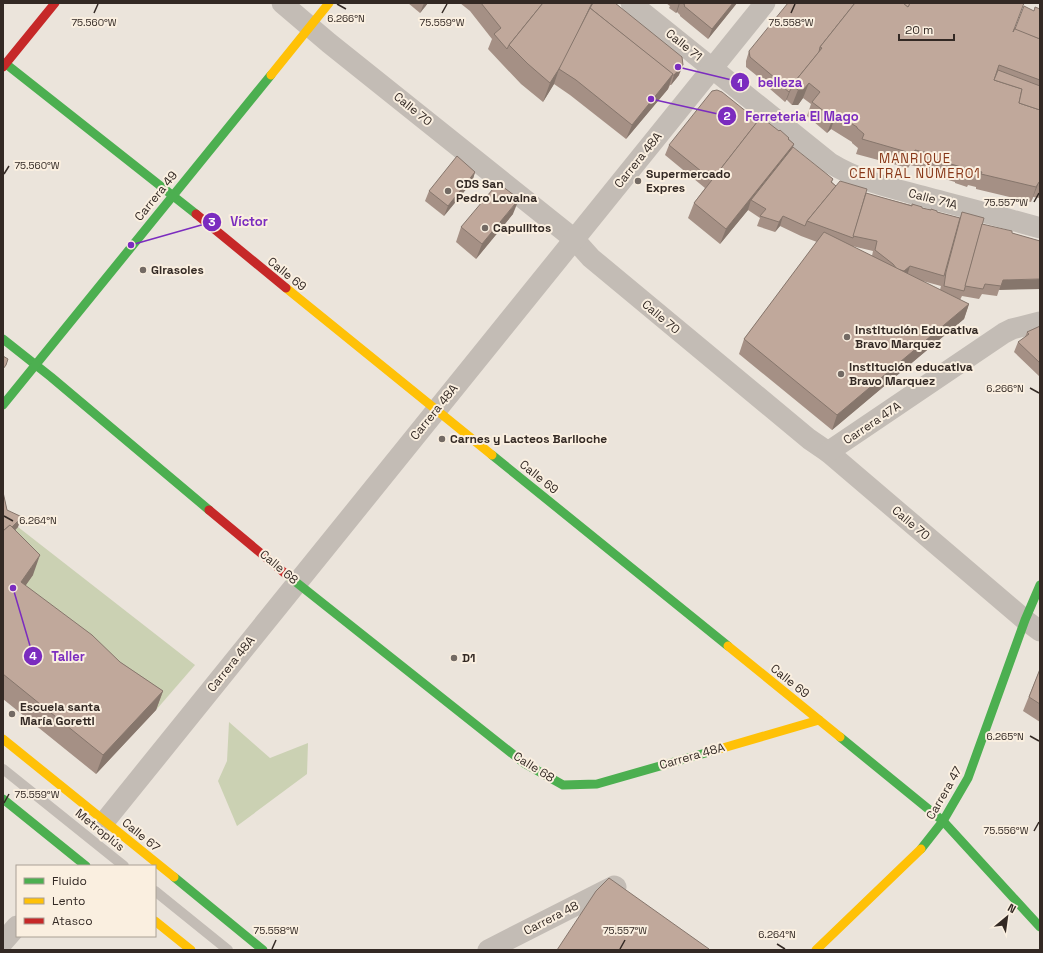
<svg xmlns="http://www.w3.org/2000/svg" width="1043" height="953" font-family="'Space Grotesk',sans-serif">
<style>
.green{fill:#cbd1b3}
.lines{fill:none;stroke-linecap:round;stroke-linejoin:round}
.lane{stroke:#c3bcb5;stroke-width:10}
.street{stroke:#c3bcb5;stroke-width:21}
.fast{stroke:#4caf50;stroke-width:9}
.slow{stroke:#ffc107;stroke-width:9}
.jam{stroke:#c62828;stroke-width:9}
.wall{fill:#a59085;fill-rule:evenodd}
.shaded-wall{fill:#86766c}
.building{fill:#c0a89b;stroke:#86766c}
.ticks{fill:none;stroke:#332924;stroke-width:1.5}
.poi-dot{fill:#736a64;stroke:#faefe0;stroke-width:1.5}
.labels{text-anchor:middle;dominant-baseline:central;stroke-width:4;stroke-linejoin:round;paint-order:stroke}
.street-label{font-size:12px;fill:#332924;stroke:#faefe0}
.poi-label{font-size:12px;font-weight:bold;fill:#332924;stroke:#faefe0;text-anchor:start}
.neighbourhood-label{font-size:13px;letter-spacing:1px;fill:#873617;stroke:#faefe0}
.ticks-label{font-size:10px;text-anchor:middle;fill:#332924;stroke:#faefe0;stroke-width:4;stroke-linejoin:round;paint-order:stroke}
.leader{fill:none;stroke:#7b2cbf;stroke-width:1.5}
.callout-dot{fill:#7b2cbf;stroke:#faefe0;stroke-width:1.5}
.mark-label{font-size:12px;text-anchor:middle;font-weight:bold;fill:#fff}
.callout-label{font-size:13px;text-anchor:middle;font-weight:bold;fill:#7b2cbf;stroke:#faefe0;stroke-width:4;stroke-linejoin:round;paint-order:stroke}
</style>
<rect width="100%" height="100%" fill="#ebe4db"/>
<!-- green -->
<g class="green">
<polygon points="18,527 195,665 156,710 14,602 3,543"/>
<polygon points="229,722 270,758 308,743 307,774 237,826 218,781 227,761"/>
</g>
<g class="lines">
<!-- lane -->
<g class="lane">
<polyline points="3,769 124,866"/>
<polyline points="155,891 228,950"/>
</g>
<!-- street -->
<g class="street">
<polyline points="282,3 329,43 574,239 591,258 809,439 828,452 1025,620 1040,631"/>
<path d="M631,3L830,163C859,181 892,188 925,197C963,207 1002,217 1040,228"/>
<polyline points="828,452 1004,333 1012,329 1040,322"/>
<polyline points="105,821 765,3"/>
<polyline points="3,942 17,926"/>
<polyline points="488,950 614,886 616,887"/>
</g>
<!-- fast -->
<g class="fast">
<polyline points="6,64 196,214"/>
<polyline points="3,339 51,377 209,510"/>
<polyline points="3,405 271,75"/>
<polyline points="492,455 728,646"/>
<polyline points="287,575 524,763 563,785 597,784 716,750"/>
<polyline points="840,737 943,821 1040,927"/>
<polyline points="3,799 86,866"/>
<polyline points="921,849 943,821 968,778 1025,620 1040,585"/>
<polyline points="174,877 263,950"/>
</g>
<!-- slow -->
<g class="slow">
<polyline points="271,75 329,3"/>
<polyline points="286,288 492,455"/>
<polyline points="728,646 840,737"/>
<polyline points="3,739 174,877"/>
<polyline points="716,750 819,720"/>
<polyline points="155,921 191,950"/>
<polyline points="816,950 921,849"/>
</g>
<!-- jam -->
<g class="jam">
<polyline points="3,67 55,3"/>
<polyline points="196,214 286,288"/>
<polyline points="209,510 287,575"/>
</g>
</g>
<!-- wall -->
<g class="wall">
<polygon points="408,3 428,3 420,13"/>
<polygon points="460,3 615,3 679,75 671,85 670,85 668,89 626,139 570,95 554,84 543,102 521,84 502,64 488,49 492,39 470,11"/>
<polygon points="666,3 737,3 708,39 680,16 680,15 677,12 676,13 669,8 670,6"/>
<polygon points="1040,9 1040,198 1033,197 1031,202 976,189 976,187 968,185 967,187 955,183 955,182 925,173 927,169 910,165 908,168 856,154 858,148 852,143 852,142 831,129 827,133 807,116 811,104 803,98 798,105 792,105 787,100 787,99 785,102 770,89 771,87 746,67 746,61 749,51 1014,29 1034,11"/>
<path d="M758,121L789,139L794,144L792,148L833,179L832,182L836,186L931,210V209L937,212L960,218L962,212L982,224L1012,233L1040,241L999,290L997,296L982,294L979,299L962,296L960,300L969,304L964,319L832,430L739,354L744,339L817,242L801,236L780,226L775,232L757,226L760,218L748,210L720,244L688,218L694,203L705,188L665,155L669,145ZM852,246L873,251L872,256ZM919,280L941,286L940,290Z"/>
<polygon points="475,172 472,182 444,216 425,201 429,191"/>
<polygon points="513,214 476,259 456,242 461,227"/>
<polygon points="1040,326 1040,377 1014,352 1018,342 1025,337 1027,332"/>
<polygon points="3,492 7,510 18,527 15,530 33,575 25,586 120,662 163,691 156,710 96,774 3,699"/>
<polygon points="1040,669 1040,722 1023,711"/>
</g>
<!-- shaded-wall -->
<g class="shaded-wall">
<polygon points="424,3 428,3 420,13"/>
<polygon points="592,3 595,3 559,69 554,84 543,102 550,83"/>
<polygon points="679,3 680,3 677,12 676,13"/>
<polygon points="733,3 737,3 708,39 712,29"/>
<polygon points="683,65 679,75 671,85 674,75"/>
<polygon points="673,74 668,89 626,139 632,125"/>
<polygon points="809,83 803,98 798,105 792,105 798,90"/>
<polygon points="791,89 787,99 785,102 789,92"/>
<polygon points="836,114 831,129 827,133 833,118"/>
<polygon points="794,144 788,159 751,200 748,210 720,244 726,229"/>
<polygon points="475,172 472,182 444,216 448,206"/>
<polygon points="1039,182 1031,202 1036,187"/>
<polygon points="519,199 513,214 476,259 482,244"/>
<polygon points="783,216 780,226 775,232 779,222"/>
<polygon points="910,266 907,276 901,281 904,271"/>
<polygon points="1040,279 1040,289 999,290 1003,280"/>
<polygon points="969,304 964,319 832,430 837,415"/>
<polygon points="22,517 18,527 3,543 3,537"/>
<polygon points="40,555 33,575 14,602 21,582"/>
<polygon points="163,691 156,710 96,774 103,755"/>
</g>
<!-- building -->
<g class="building">
<polygon points="481,3 543,3 509,45 507,49 494,34 501,28"/>
<polygon points="543,3 592,3 566,58 550,83 528,64 509,45"/>
<polygon points="593,3 615,3 682,57 683,65 674,75 673,75 590,8"/>
<polygon points="682,3 733,3 712,29 684,6 685,5"/>
<polygon points="788,3 855,3 820,47 819,52 792,85 791,89 789,92 773,79 775,78 750,57 749,51"/>
<polygon points="855,3 903,3 908,7 910,3 1024,3 1013,32 1015,28 1040,39 1040,80 999,65 994,80 1022,89 1019,103 1040,110 1040,182 1039,182 1036,187 981,174 982,172 973,170 973,172 960,169 961,167 931,158 932,154 915,150 914,154 862,139 864,134 857,128 857,127 836,114 833,118 812,102 820,92 809,83 803,90 798,90 792,85 822,48 820,47"/>
<polygon points="903,3 910,3 908,7"/>
<polygon points="1024,6 1034,11 1035,7 1040,9 1040,39 1015,29"/>
<polygon points="590,8 673,74 632,125 576,80 559,69"/>
<polygon points="998,70 1040,86 1040,110 1019,103 1022,89 994,80"/>
<polygon points="717,90 722,92 758,121 712,180 669,145 712,91"/>
<polygon points="761,117 779,131 780,130 789,138 788,139 794,144 726,229 694,203"/>
<polygon points="793,147 833,179 831,182 836,186 807,221 805,226 783,216 779,222 760,216 766,209 751,200"/>
<polygon points="457,156 475,172 448,206 429,191"/>
<polygon points="840,181 867,189 853,238 807,221"/>
<polygon points="498,183 519,199 482,244 461,227"/>
<polygon points="866,193 912,206 912,204 922,207 922,208 931,210 931,209 937,211 937,212 960,218 944,276 910,266 904,271 897,269 893,264 875,250 877,241 853,236"/>
<polygon points="962,212 984,218 964,291 944,286 946,272"/>
<polygon points="982,224 1012,231 1012,233 1040,241 1040,279 1003,280 1001,286 985,284 983,289 965,286"/>
<polygon points="824,232 969,304 837,415 744,339"/>
<polygon points="1040,326 1040,363 1018,342 1029,334 1027,332 1038,327"/>
<polygon points="3,356 8,359 6,365 3,369"/>
<polygon points="3,492 7,510 22,517 12,527 10,525 3,531"/>
<polygon points="10,525 40,555 21,582 92,635 120,662 163,691 103,755 3,674 3,531"/>
<polygon points="1040,669 1040,704 1029,697"/>
<polygon points="609,878 709,949 710,950 557,950 596,891"/>
</g>
<!-- ticks -->
<path class="ticks" d="M337,4L346,9M94,13L98,4M442,13L447,4M791,13L795,4M4,174L9,166M1034,202L1039,193M1030,388L1039,393M4,516L13,521M1030,736L1039,741M4,803L9,794M1034,831L1039,822M777,944L785,949M272,949L276,940M620,949L625,940"/>
<!-- markers -->
<g class="poi-dot">
<circle cx="638" cy="181" r="4"/>
<circle cx="448" cy="191" r="4"/>
<circle cx="485" cy="228" r="4"/>
<circle cx="143" cy="270" r="4"/>
<circle cx="847" cy="337" r="4"/>
<circle cx="841" cy="374" r="4"/>
<circle cx="442" cy="439" r="4"/>
<circle cx="454" cy="658" r="4"/>
<circle cx="12" cy="714" r="4"/>
</g>
<g class="labels">
<!-- street labels -->
<g class="street-label">
<text transform="translate(684 45) rotate(39)">Calle 71</text>
<text transform="translate(413 109) rotate(39)">Calle 70</text>
<text transform="translate(638 160) rotate(-51)">Carrera 48A</text>
<text transform="translate(156 196) rotate(-51)">Carrera 49</text>
<text transform="translate(933 199) rotate(15)">Calle 71A</text>
<text transform="translate(287 274) rotate(39)">Calle 69</text>
<text transform="translate(661 317) rotate(40)">Calle 70</text>
<text transform="translate(434 412) rotate(-51)">Carrera 48A</text>
<text transform="translate(872 423) rotate(-34)">Carrera 47A</text>
<text transform="translate(539 477) rotate(39)">Calle 69</text>
<text transform="translate(911 523) rotate(40)">Calle 70</text>
<text transform="translate(279 567) rotate(40)">Calle 68</text>
<text transform="translate(231 664) rotate(-51)">Carrera 48A</text>
<text transform="translate(790 681) rotate(39)">Calle 69</text>
<text transform="translate(692 756) rotate(-16)">Carrera 48A</text>
<text transform="translate(534 767) rotate(32)">Calle 68</text>
<text transform="translate(944 793) rotate(-60)">Carrera 47</text>
<text transform="translate(100 830) rotate(39)">Metroplús</text>
<text transform="translate(141 835) rotate(39)">Calle 67</text>
<text transform="translate(551 918) rotate(-27)">Carrera 48</text>
</g>
<!-- poi labels -->
<g class="poi-label">
<text x="646" y="174">Supermercado<tspan x="646" dy="14">Expres</tspan></text>
<text x="456" y="184">CDS San<tspan x="456" dy="14">Pedro Lovaina</tspan></text>
<text x="493" y="228">Capullitos</text>
<text x="151" y="270">Girasoles</text>
<text x="855" y="330">Institución Educativa<tspan x="855" dy="14">Bravo Marquez</tspan></text>
<text x="849" y="367">Institución educativa<tspan x="849" dy="14">Bravo Marquez</tspan></text>
<text x="450" y="439">Carnes y Lacteos Bariloche</text>
<text x="462" y="658">D1</text>
<text x="20" y="707">Escuela santa<tspan x="20" dy="14">María Goretti</tspan></text>
</g>
<!-- neighbourhood labels -->
<g class="neighbourhood-label">
<text x="915" y="158">MANRIQUE<tspan x="915" dy="15">CENTRAL NUMERO1</tspan></text>
</g>
</g>
<g class="ticks-label">
<text x="346" y="22">6.266°N</text>
<text x="94" y="26">75.560°W</text>
<text x="442" y="26">75.559°W</text>
<text x="791" y="26">75.558°W</text>
<text x="37" y="169">75.560°W</text>
<text x="1006" y="206">75.557°W</text>
<text x="1005" y="392">6.266°N</text>
<text x="38" y="524">6.264°N</text>
<text x="1005" y="740">6.265°N</text>
<text x="37" y="798">75.559°W</text>
<text x="1006" y="834">75.556°W</text>
<text x="276" y="934">75.558°W</text>
<text x="625" y="934">75.557°W</text>
<text x="777" y="938">6.264°N</text>
</g>
<!-- callouts -->
<path class="leader" d="M678 67L740 82M651 99L727 116M131 245L212 222M13 588L33 656"/>
<g class="callout-dot">
<circle cx="678" cy="67" r="4"/>
<circle cx="651" cy="99" r="4"/>
<circle cx="131" cy="245" r="4"/>
<circle cx="13" cy="588" r="4"/>
<circle cx="740" cy="82" r="10"/>
<circle cx="727" cy="116" r="10"/>
<circle cx="212" cy="222" r="10"/>
<circle cx="33" cy="656" r="10"/>
</g>
<g class="mark-label">
<text x="740" y="87">1</text>
<text x="727" y="120">2</text>
<text x="212" y="226">3</text>
<text x="33" y="660">4</text>
</g>
<g class="callout-label">
<text x="780" y="87">belleza</text>
<text x="802" y="121">Ferreteria El Mago</text>
<text x="249" y="226">Víctor</text>
<text x="68" y="661">Taller</text>
</g>
<!-- border -->
<rect width="1043" height="953" fill="none" stroke="#332924" stroke-width="8"/>
<!-- legend -->
<rect x="16" y="865" width="140" height="72" fill="#faefe0" stroke="#aaa095"/>
<rect x="24" y="878" width="20" height="6" fill="#4caf50" stroke="#aaa095"/>
<text x="52" y="885" font-size="12" fill="#332924">Fluido</text>
<rect x="24" y="898" width="20" height="6" fill="#ffc107" stroke="#aaa095"/>
<text x="52" y="905" font-size="12" fill="#332924">Lento</text>
<rect x="24" y="918" width="20" height="6" fill="#c62828" stroke="#aaa095"/>
<text x="52" y="925" font-size="12" fill="#332924">Atasco</text>
<!-- north arrow -->
<g transform="translate(1007 917) rotate(29)" stroke="#faefe0" stroke-width="3" paint-order="stroke">
<path d="M0-3L7 15L0 10L-7 15Z" fill="#332924"/>
<text y="-6" font-size="11" font-weight="bold" text-anchor="middle" fill="#332924">N</text>
</g>
<!-- scale -->
<path d="M899 34v6h55v-6" fill="none" stroke="#332924" stroke-width="2"/>
<text x="905" y="34" font-size="12" fill="#332924" stroke="#faefe0" stroke-width="3" paint-order="stroke">20 m</text>
</svg>
